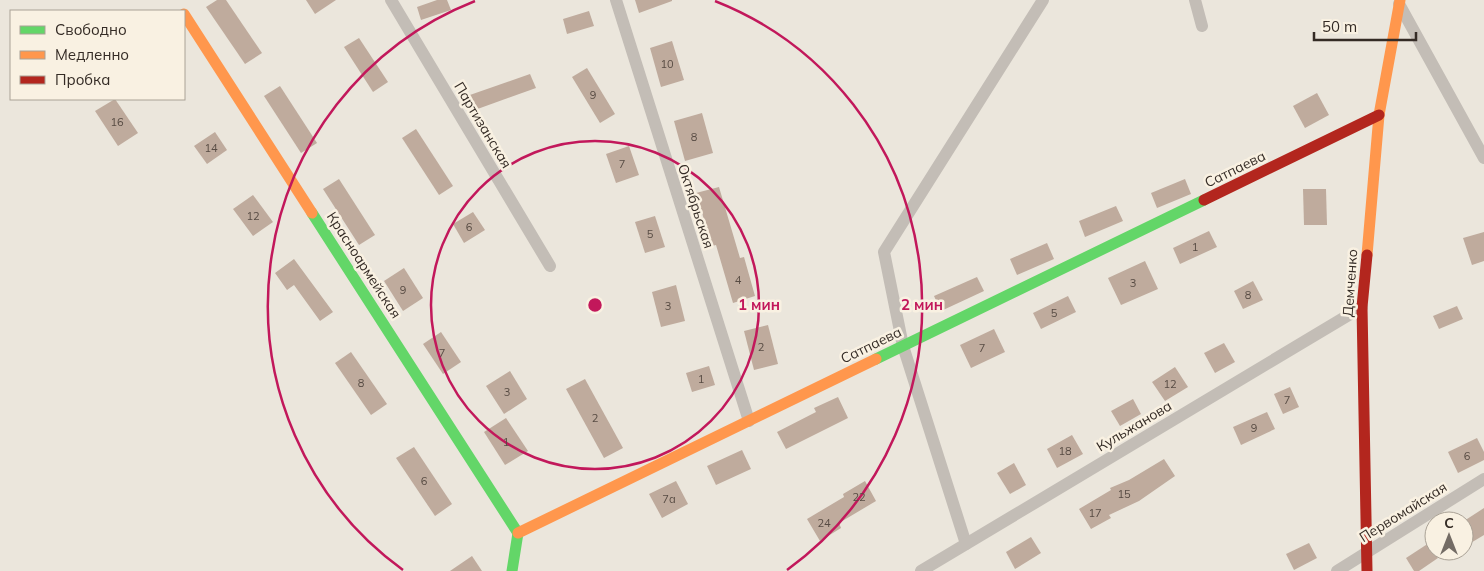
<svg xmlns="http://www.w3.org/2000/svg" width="1484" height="571" font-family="Mulish,sans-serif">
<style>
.building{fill:#bfab9d}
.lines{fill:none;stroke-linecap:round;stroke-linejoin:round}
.street{stroke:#c3bdb6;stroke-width:12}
.fast{stroke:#63d668;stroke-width:11}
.slow{stroke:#ff974d;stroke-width:11}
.jam{stroke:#b3261e;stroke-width:11}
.ring{fill:none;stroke:#c2185b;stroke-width:2.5}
.labels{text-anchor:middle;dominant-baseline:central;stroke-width:5;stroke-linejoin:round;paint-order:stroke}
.number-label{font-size:11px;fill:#574b43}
.street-label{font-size:14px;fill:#342b25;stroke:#f9f1e2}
.centre{fill:#c2185b;stroke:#f9f1e2;stroke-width:2.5}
.ring-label{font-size:15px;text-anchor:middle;font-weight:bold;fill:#c2185b;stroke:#f9f1e2;stroke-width:5;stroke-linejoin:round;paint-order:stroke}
</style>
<rect width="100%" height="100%" fill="#ebe6dc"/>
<!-- building -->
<g class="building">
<polygon points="217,0 226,0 262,53 245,64 206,7"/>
<polygon points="306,0 336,0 315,14"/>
<polygon points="437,0 447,0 451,10 421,20 417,7"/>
<polygon points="635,0 672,0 672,1 639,13"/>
<polygon points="589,11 594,26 567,34 563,19"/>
<polygon points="359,38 388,82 373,92 344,47"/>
<polygon points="672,41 684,80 661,87 650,48"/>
<polygon points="587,68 615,114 600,123 572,77"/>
<polygon points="530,74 536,88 472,111 467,96"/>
<polygon points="280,86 317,143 301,153 264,96"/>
<polygon points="1317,93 1329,115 1305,128 1293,106"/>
<polygon points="115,99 138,133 118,146 95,111"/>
<polygon points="702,113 713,153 685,161 674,121"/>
<polygon points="416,129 453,186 439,195 402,138"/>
<polygon points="215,132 227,150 207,164 194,146"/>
<polygon points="629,146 639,175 616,183 606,154"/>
<polygon points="339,179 375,235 359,245 323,189"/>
<polygon points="1185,179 1191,194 1157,208 1151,193"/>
<polygon points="719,187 740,258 744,257 755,296 733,303 716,245 712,246 696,193"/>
<polygon points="1303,189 1326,189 1327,225 1304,225"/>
<polygon points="253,195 273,222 253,236 233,209"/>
<polygon points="1116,206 1123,221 1085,237 1079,221"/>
<polygon points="473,212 485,230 464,243 453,224"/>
<polygon points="655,216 665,247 645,253 635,222"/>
<polygon points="1209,231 1217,247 1180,264 1173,248"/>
<polygon points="1484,232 1484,261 1472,265 1463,238"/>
<polygon points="1047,243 1054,259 1017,275 1010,259"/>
<polygon points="294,259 333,312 320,321 294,285 287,290 275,273"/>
<polygon points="1145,261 1158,289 1121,305 1108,278"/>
<polygon points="404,268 423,298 403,311 384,281"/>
<polygon points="977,277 984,291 941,311 934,296"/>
<polygon points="1253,281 1263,300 1243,309 1234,291"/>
<polygon points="676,285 685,321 661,327 652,292"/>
<polygon points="1068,296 1076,312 1041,329 1033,313"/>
<polygon points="1457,306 1463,319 1439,329 1433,316"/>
<polygon points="768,325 778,364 754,370 744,331"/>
<polygon points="994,329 1005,352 971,368 960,345"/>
<polygon points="441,332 461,362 443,374 423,344"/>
<polygon points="1224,343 1235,362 1215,373 1204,353"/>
<polygon points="351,352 387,404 371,415 335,363"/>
<polygon points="709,366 715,385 692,392 686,373"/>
<polygon points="1175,367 1188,387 1165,401 1152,382"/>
<polygon points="510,371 527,399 504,414 486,386"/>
<polygon points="585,379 623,448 604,458 566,389"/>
<polygon points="1290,387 1299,407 1283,414 1274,394"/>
<polygon points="838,397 848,418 786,449 777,432 816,412 814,408"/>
<polygon points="1133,399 1141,414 1120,426 1111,411"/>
<polygon points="1267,412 1275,429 1241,445 1233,427"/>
<polygon points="506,418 528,451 505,465 484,432"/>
<polygon points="1072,435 1083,454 1057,468 1047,449"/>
<polygon points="1477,438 1484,452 1484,460 1458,473 1448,452"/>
<polygon points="414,447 452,504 435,516 396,458"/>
<polygon points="742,450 751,469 716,485 707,466"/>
<polygon points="1164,459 1175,476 1139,501 1109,515 1111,518 1091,529 1079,509 1111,490 1110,488 1129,480"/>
<polygon points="1014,463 1026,485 1010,494 997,473"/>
<polygon points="676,481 688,504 662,518 649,494"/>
<polygon points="865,481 876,501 839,523 841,528 820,541 807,519 844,497 843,494"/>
<polygon points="1484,508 1484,535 1464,547 1464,521"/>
<polygon points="1031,537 1041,553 1015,569 1006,552"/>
<polygon points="1309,543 1317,558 1294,570 1286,554"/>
<polygon points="1429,543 1438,558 1419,571 1414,571 1406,558"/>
<polygon points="472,556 482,571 450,571"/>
</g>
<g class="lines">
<!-- street -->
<g class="street">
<polyline points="391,0 550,266"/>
<polyline points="616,0 749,421"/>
<polyline points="1195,0 1202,26"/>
<polyline points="1399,4 1484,158"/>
<polyline points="966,544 903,346 884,252 1043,0"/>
<polyline points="921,571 1362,307"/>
<polyline points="1337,571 1484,479"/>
</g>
<!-- fast -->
<g class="fast">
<polyline points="312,213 518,533"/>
<polyline points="876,359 1204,200"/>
<polyline points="512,571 518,533"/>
</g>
<!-- slow -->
<g class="slow">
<polyline points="184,14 312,213"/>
<polyline points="1367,255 1379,115 1400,0"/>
<polyline points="518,533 876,359"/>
</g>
<!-- jam -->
<g class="jam">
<polyline points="1204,200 1379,115"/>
<polyline points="1367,255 1362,307 1367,571"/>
</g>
</g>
<!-- distance rings -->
<g class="ring">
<circle cx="595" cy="305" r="164"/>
<path d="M403 570A327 327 0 0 1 475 1M715 1A327 327 0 0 1 787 570"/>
</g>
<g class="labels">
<!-- number labels -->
<g class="number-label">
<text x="667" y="64">10</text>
<text x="593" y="95">9</text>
<text x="117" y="122">16</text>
<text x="694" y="137">8</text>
<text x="211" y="148">14</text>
<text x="622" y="164">7</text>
<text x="253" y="216">12</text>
<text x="469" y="227">6</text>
<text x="650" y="234">5</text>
<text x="1195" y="247">1</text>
<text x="738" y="280">4</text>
<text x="1133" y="283">3</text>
<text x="403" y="290">9</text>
<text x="1248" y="295">8</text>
<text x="668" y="306">3</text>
<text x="1054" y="313">5</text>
<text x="761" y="347">2</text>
<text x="982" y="348">7</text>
<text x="442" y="353">7</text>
<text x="701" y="379">1</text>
<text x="361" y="383">8</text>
<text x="1170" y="384">12</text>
<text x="507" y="392">3</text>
<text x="1287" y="400">7</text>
<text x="595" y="418">2</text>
<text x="1254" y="428">9</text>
<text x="506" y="442">1</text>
<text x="1065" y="451">18</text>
<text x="1467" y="456">6</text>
<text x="424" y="481">6</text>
<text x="1124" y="494">15</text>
<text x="859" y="497">22</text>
<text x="669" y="499">7а</text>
<text x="1095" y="513">17</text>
<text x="824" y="523">24</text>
</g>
<!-- street labels -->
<g class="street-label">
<text transform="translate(483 125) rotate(59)">Партизанская</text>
<text transform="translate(1235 169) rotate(-26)">Сатпаева</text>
<text transform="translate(696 206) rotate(72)">Октябрьская</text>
<text transform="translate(364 265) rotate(57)">Красноармейская</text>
<text transform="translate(1350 283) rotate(-86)">Демченко</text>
<text transform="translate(871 345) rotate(-26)">Сатпаева</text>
<text transform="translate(1134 426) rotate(-31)">Кульжанова</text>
<text transform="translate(1403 512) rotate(-32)">Первомайская</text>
</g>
</g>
<circle cx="595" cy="305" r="8" class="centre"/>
<g class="ring-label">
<text x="759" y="310">1 мин</text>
<text x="922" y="310">2 мин</text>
</g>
<!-- legend -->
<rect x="10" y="10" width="175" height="90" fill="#f9f1e2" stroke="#aaa296"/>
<rect x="20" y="26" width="25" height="8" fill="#63d668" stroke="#aaa296"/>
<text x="55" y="35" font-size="15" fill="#342b25">Свободно</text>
<rect x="20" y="51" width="25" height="8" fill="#ff974d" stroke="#aaa296"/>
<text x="55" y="60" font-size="15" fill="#342b25">Медленно</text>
<rect x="20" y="76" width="25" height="8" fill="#b3261e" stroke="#aaa296"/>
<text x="55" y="85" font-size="15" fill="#342b25">Пробка</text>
<!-- north arrow -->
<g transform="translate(1449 536)"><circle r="24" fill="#f9f1e2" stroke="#aaa296"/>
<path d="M0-4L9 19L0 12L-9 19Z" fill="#746c65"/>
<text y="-8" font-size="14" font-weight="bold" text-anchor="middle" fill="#342b25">С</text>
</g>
<!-- scale -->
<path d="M1314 32v8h102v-8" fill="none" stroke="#342b25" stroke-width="2.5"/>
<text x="1322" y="32" font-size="15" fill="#342b25" stroke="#f9f1e2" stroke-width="4" paint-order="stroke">50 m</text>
</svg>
